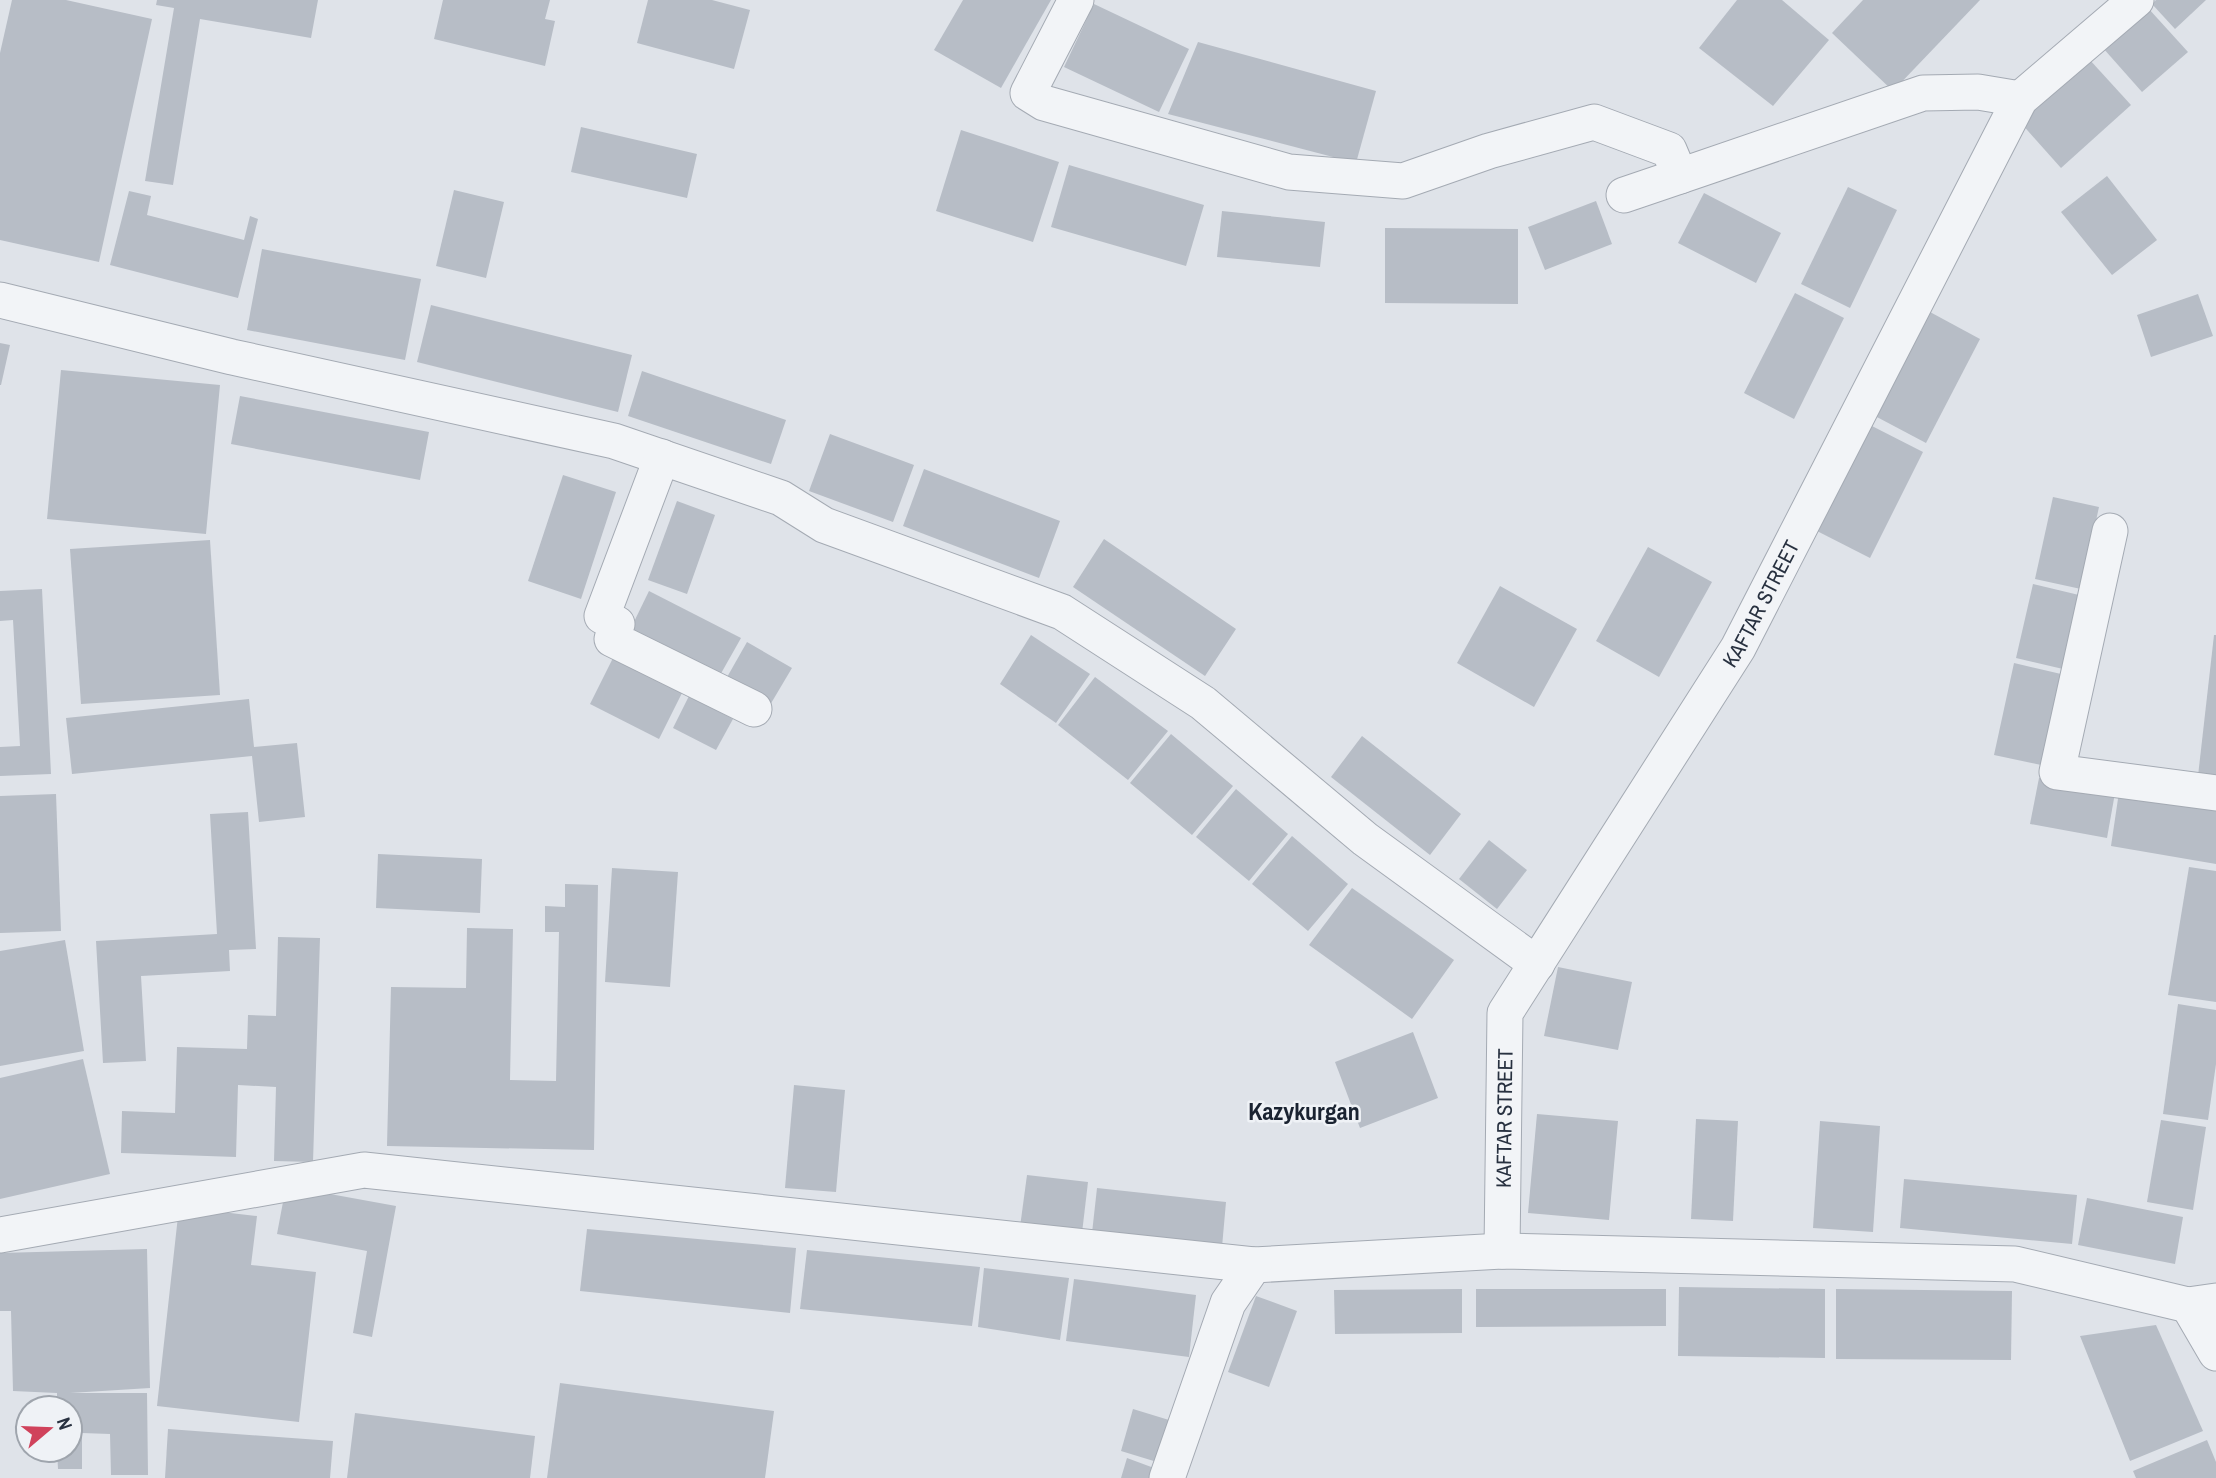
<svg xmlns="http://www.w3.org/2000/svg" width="2216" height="1478" font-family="'Archivo Narrow',sans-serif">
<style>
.building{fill:#b7bdc6}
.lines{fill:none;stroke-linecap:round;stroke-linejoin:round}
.street-casing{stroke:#a4aab3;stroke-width:37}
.street{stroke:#f2f4f7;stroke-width:35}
.labels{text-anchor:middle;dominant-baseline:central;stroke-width:5;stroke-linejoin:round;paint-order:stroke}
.street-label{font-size:21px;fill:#283140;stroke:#eff2f6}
.quarter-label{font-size:24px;font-weight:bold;fill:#1a2331;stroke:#eff2f6}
</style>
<rect width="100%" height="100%" fill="#dfe3e9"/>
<!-- building -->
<g class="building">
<polygon points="12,0 66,0 152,19 99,262 0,240 0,53"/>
<polygon points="157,0 318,0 311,38 200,19 173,185 145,181 174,8 156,5"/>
<polygon points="443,0 550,0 545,19 555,21 545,66 434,39"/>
<polygon points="648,0 712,0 750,10 734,69 637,43"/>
<polygon points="963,0 1051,0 1001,88 934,50"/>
<polygon points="1737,0 1782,0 1829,40 1773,106 1699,48"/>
<polygon points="1863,0 1980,0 1893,91 1832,33"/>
<polygon points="2156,0 2206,0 2175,29 2152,4"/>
<polygon points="1094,4 1189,49 1159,112 1064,67"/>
<polygon points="2148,8 2188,52 2142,92 2103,48"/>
<polygon points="1198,42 1376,91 1356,163 1168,114"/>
<polygon points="2089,59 2131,105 2061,168 2020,122"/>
<polygon points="581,127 697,154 687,198 571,172"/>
<polygon points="961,130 1059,162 1033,242 936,211"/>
<polygon points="1069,165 1204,205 1186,266 1051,227"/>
<polygon points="2107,176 2157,240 2112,275 2061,212"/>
<polygon points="1848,187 1897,210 1850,308 1801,284"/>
<polygon points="454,190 504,202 486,278 436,266"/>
<polygon points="129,191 151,196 147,215 244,240 250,216 258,219 238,298 110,265"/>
<polygon points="1704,193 1781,233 1756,283 1678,243"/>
<polygon points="1596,201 1612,244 1545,270 1528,227"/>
<polygon points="1222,211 1325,222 1320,267 1217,257"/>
<polygon points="1385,228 1518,229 1518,304 1385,303"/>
<polygon points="262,249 421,279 405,360 247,330"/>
<polygon points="1795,293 1844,318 1794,419 1744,393"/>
<polygon points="2198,294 2213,336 2151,357 2137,315"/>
<polygon points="431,305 632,355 618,412 417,362"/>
<polygon points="1930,312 1980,339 1926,443 1875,416"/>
<polygon points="0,343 10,345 1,385 0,385"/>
<polygon points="61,370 220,385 206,534 47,519"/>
<polygon points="642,371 786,420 771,464 628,416"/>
<polygon points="240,396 429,432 420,480 231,444"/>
<polygon points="1870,425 1923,452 1870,558 1817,531"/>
<polygon points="830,434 914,465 893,522 809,491"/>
<polygon points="924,469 1060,521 1039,578 903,526"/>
<polygon points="563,475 616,492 581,599 528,581"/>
<polygon points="2053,497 2099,507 2081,589 2035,579"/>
<polygon points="677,501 715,515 687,594 648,580"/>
<polygon points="1104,539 1236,629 1205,676 1073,587"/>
<polygon points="210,540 220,695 81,704 70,549"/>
<polygon points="1648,547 1712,582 1659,677 1596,641"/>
<polygon points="2033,584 2079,595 2063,669 2016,658"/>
<polygon points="1500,586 1577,629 1534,707 1457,663"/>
<polygon points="42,589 51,774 0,776 0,747 20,746 13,620 0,621 0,591"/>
<polygon points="649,591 741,638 719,677 630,630"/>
<polygon points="1031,635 1090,674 1056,723 1000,684"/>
<polygon points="2214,635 2216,635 2216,779 2198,776"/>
<polygon points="747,642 792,668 770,705 726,679"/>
<polygon points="613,658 682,693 659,739 590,704"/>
<polygon points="2014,663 2061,674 2041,765 1994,755"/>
<polygon points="1095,677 1168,731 1128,780 1058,725"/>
<polygon points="689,696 733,719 716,750 673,728"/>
<polygon points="249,699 254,747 297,743 305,817 259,822 252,756 72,774 66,718"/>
<polygon points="1171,734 1233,786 1192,835 1130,783"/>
<polygon points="1362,736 1461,814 1430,855 1331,777"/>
<polygon points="2039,778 2115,793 2107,838 2030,824"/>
<polygon points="1236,789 1288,834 1249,881 1196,837"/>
<polygon points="2119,792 2216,806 2216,864 2111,846"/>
<polygon points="56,794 61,931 0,933 0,796"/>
<polygon points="248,812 256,949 229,950 230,971 141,976 146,1061 103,1063 96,941 217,934 210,814"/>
<polygon points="1292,836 1348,884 1308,931 1252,884"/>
<polygon points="1489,840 1527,870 1497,909 1459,879"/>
<polygon points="378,854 482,859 480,913 376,908"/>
<polygon points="2189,867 2216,871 2216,1002 2168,995"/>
<polygon points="612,868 678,872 670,987 605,982"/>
<polygon points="565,884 598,885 594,1150 387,1146 391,987 466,988 467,928 513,929 510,1080 556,1081 559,932 545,932 545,906 565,907"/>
<polygon points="1352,888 1454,960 1412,1019 1309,945"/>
<polygon points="278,937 320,938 313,1162 274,1161 276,1087 238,1085 236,1157 121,1153 122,1111 175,1113 177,1047 247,1049 248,1015 276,1016"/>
<polygon points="65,940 84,1051 0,1066 0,951"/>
<polygon points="1558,967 1632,982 1618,1050 1544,1036"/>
<polygon points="2178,1004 2216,1010 2216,1064 2208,1120 2163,1114"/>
<polygon points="1413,1032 1438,1098 1360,1128 1335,1062"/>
<polygon points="83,1059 110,1174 0,1199 0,1078"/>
<polygon points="794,1085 845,1090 836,1192 785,1188"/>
<polygon points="1537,1114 1618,1121 1609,1220 1528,1213"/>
<polygon points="1696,1119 1738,1121 1733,1221 1691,1219"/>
<polygon points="2161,1120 2206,1127 2193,1210 2147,1202"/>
<polygon points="1820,1121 1880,1126 1873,1232 1813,1228"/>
<polygon points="1027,1175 1088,1182 1082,1233 1020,1227"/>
<polygon points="1904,1179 2077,1195 2072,1244 1900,1228"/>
<polygon points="286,1186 396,1206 372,1337 353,1333 367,1251 277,1234"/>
<polygon points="1097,1188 1226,1202 1222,1247 1092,1233"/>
<polygon points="2087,1198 2183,1217 2175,1264 2078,1245"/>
<polygon points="179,1207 257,1216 251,1265 316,1272 299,1422 157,1406"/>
<polygon points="587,1229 796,1248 790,1313 580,1291"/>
<polygon points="147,1249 150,1388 70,1393 147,1393 148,1475 111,1475 110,1434 82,1433 82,1469 58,1469 57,1450 70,1450 70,1408 57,1408 57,1393 13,1391 11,1311 0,1311 0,1253"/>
<polygon points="807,1250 980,1267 972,1326 800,1309"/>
<polygon points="984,1268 1069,1278 1060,1340 978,1327"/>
<polygon points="1074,1279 1196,1295 1189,1357 1066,1341"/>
<polygon points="1679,1287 1825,1289 1825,1358 1678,1356"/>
<polygon points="1462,1289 1462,1333 1335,1334 1334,1290"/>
<polygon points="1476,1289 1666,1289 1666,1326 1476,1327"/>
<polygon points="1836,1289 2012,1291 2011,1360 1836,1359"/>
<polygon points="1256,1296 1297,1311 1269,1387 1228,1372"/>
<polygon points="2156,1325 2203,1431 2130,1461 2080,1336"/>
<polygon points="560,1383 774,1411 765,1478 547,1478"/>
<polygon points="1133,1409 1169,1420 1157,1462 1121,1451"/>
<polygon points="355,1413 535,1436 530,1478 347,1478"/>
<polygon points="168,1429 333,1441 330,1478 165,1478"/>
<polygon points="2207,1440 2216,1462 2216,1478 2136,1478 2133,1471"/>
<polygon points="1127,1458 1154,1468 1150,1478 1121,1478"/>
</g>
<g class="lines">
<defs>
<g id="street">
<polyline points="1076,0 1028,93 1044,103 1289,172 1403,181 1489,151 1594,122 1669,150 1680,176 1923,93 1978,92 2020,99"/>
<polyline points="1624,195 1680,176"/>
<polyline points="0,300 232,357 614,441 781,498 824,525 1062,612 1203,703 1365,839 1537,964"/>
<polyline points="662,457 602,616 617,624 612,639 754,709"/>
<polyline points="2110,531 2057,772 2216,793"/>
<polyline points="0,1235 364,1170 1254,1265 1502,1251 2015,1264 2188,1305 2216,1301"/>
<path id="s1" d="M1502,1251L1505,1013L1738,648L2020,99L2136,0"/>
<polyline points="2188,1305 2216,1353"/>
<polyline points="1167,1478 1228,1303 1254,1265"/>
</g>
</defs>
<!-- street casing -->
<use href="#street" class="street-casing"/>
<!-- street -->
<use href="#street" class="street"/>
</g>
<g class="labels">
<!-- street labels -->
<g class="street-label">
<text stroke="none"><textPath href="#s1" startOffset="721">KAFTAR STREET</textPath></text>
<text stroke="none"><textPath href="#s1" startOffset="133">KAFTAR STREET</textPath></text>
</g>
<!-- quarter labels -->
<g class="quarter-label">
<text x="1304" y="1111">Kazykurgan</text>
</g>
</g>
<!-- north arrow -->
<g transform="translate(49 1429) rotate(71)"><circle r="33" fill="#eff2f6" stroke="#9fa5ad" stroke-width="2"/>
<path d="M0-5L12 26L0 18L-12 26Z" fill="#d0425b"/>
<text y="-10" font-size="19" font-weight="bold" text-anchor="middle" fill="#283140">N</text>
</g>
</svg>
